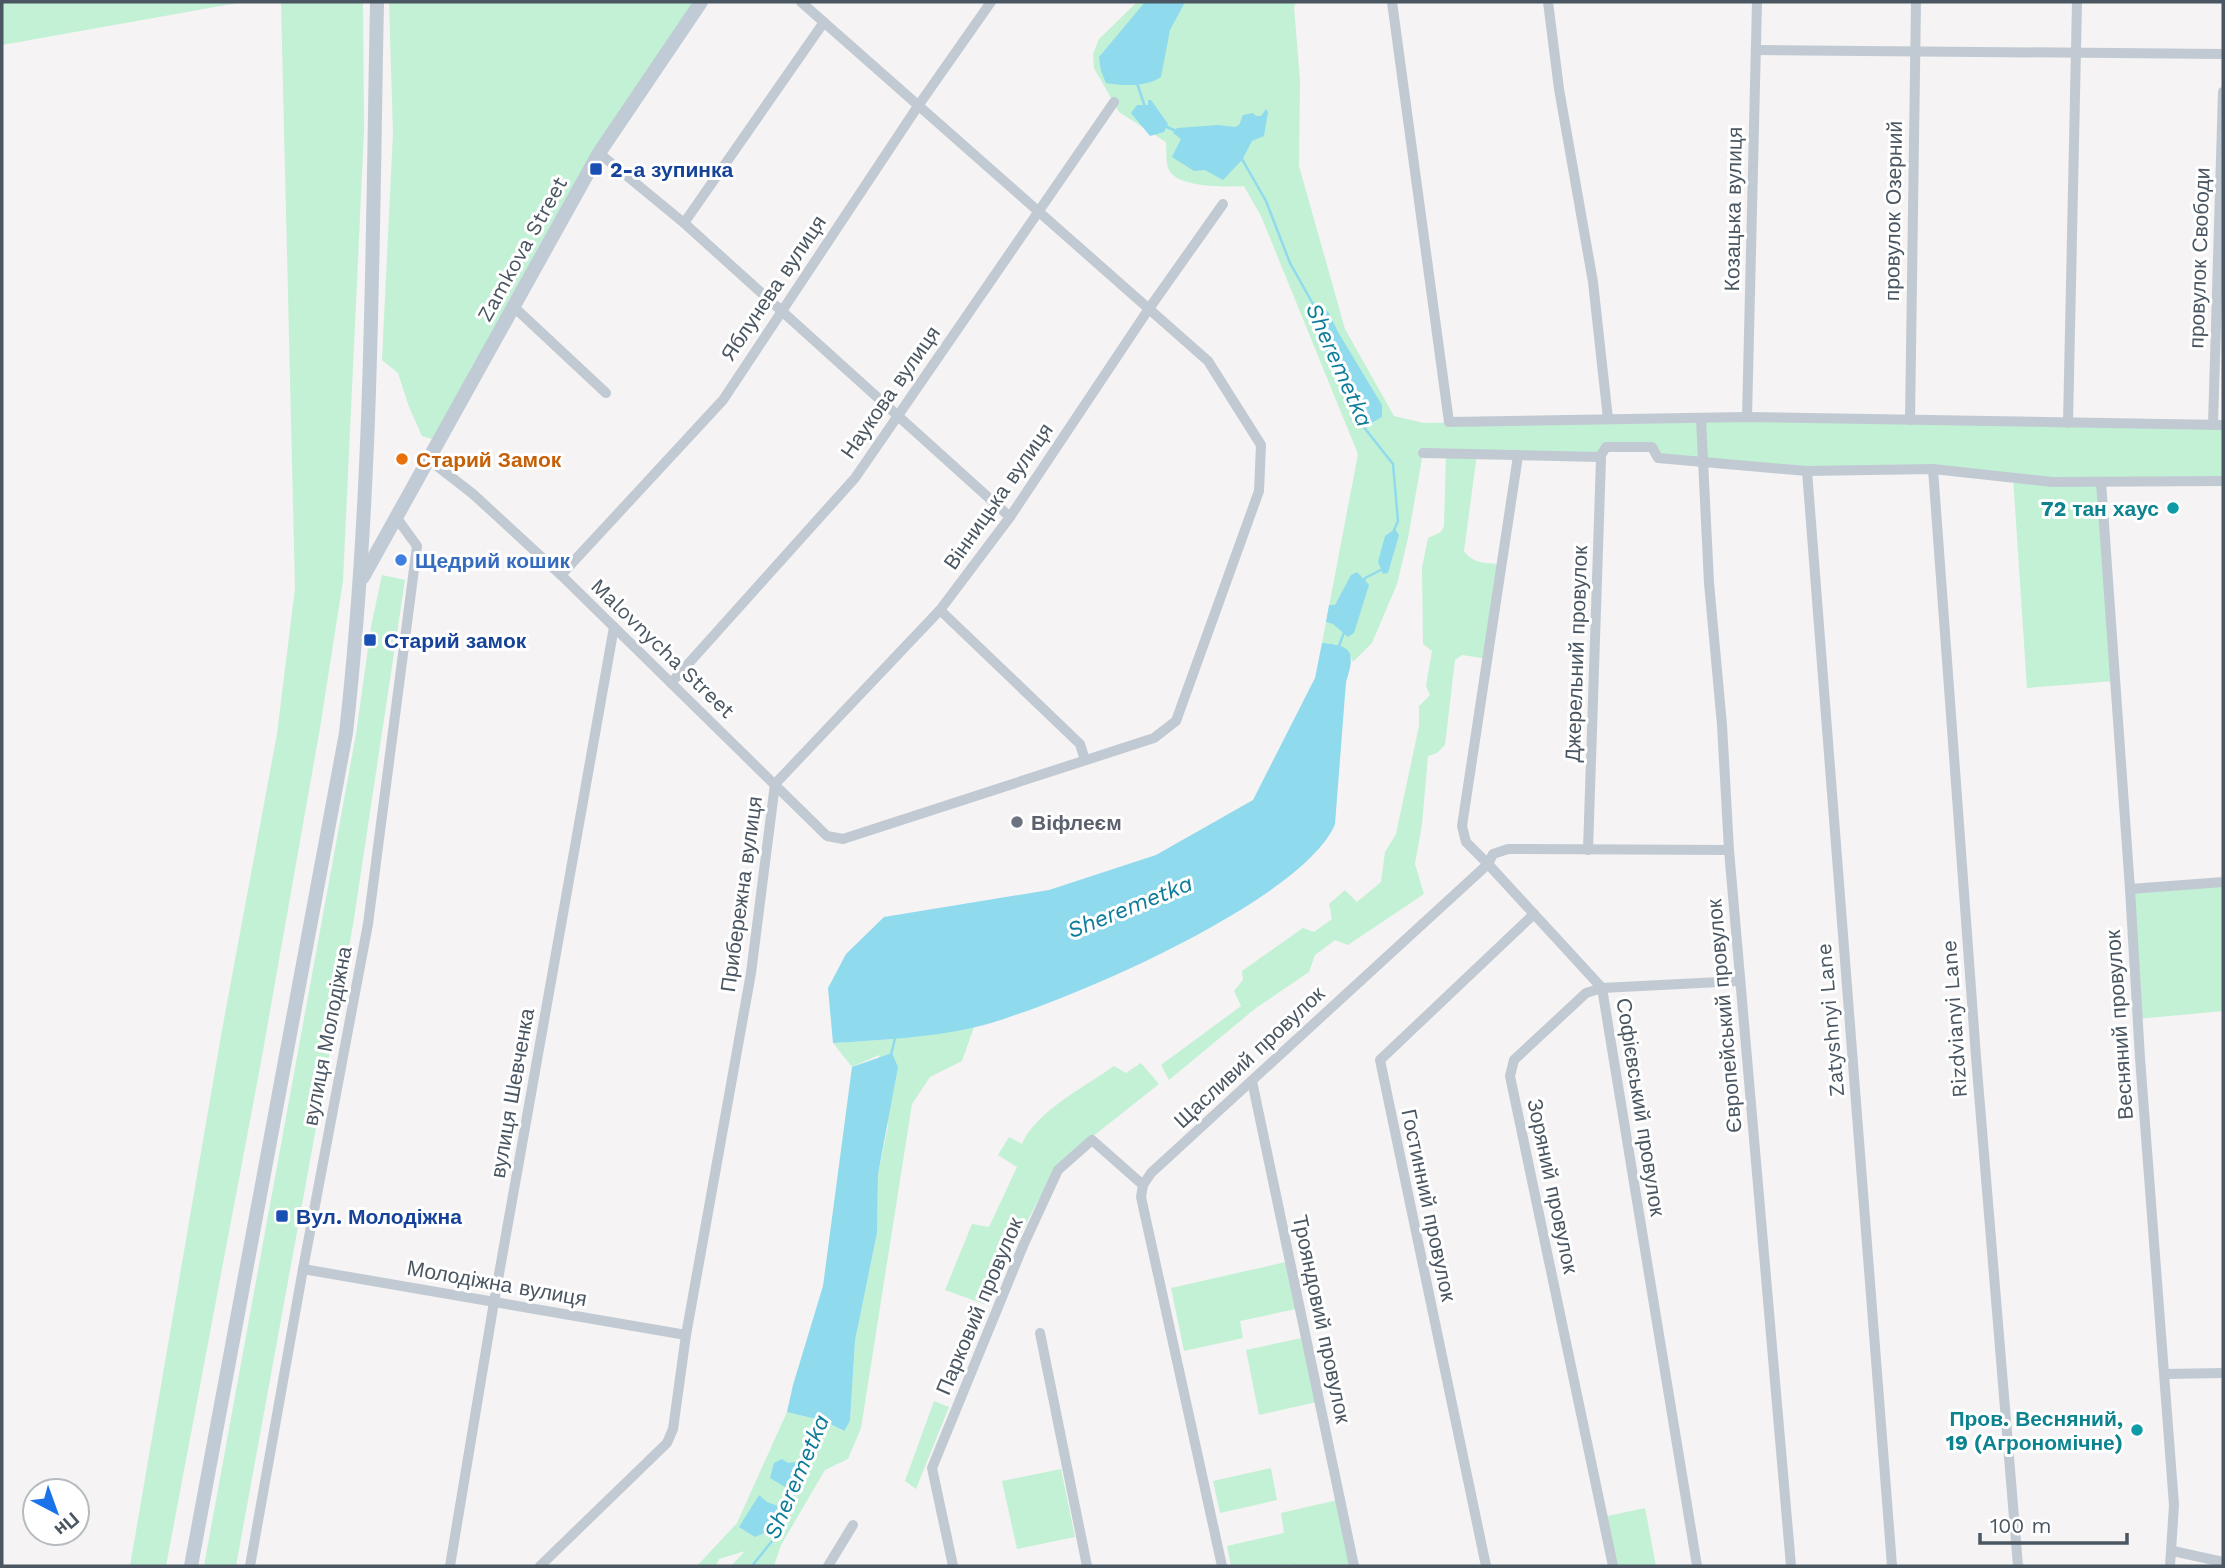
<svg xmlns="http://www.w3.org/2000/svg" width="2225" height="1568" font-family="'Work Sans',sans-serif">
<style>
.green{fill:#c3f1d5}
.water{fill:#90daee}
.lines{fill:none;stroke-linecap:round;stroke-linejoin:round}
.stream{stroke:#90daee;stroke-width:2.5}
.street{stroke:#c1cad2;stroke-width:10}
.secondary{stroke:#c1cbd6;stroke-width:14}
.transit-dot{fill:#1a4fb4;stroke:#fff;stroke-width:2.5}
.food-dot{fill:#e8710a;stroke:#fff;stroke-width:2.5}
.culture-dot{fill:#0f9aa8;stroke:#fff;stroke-width:2.5}
.shop-dot{fill:#3f7fe0;stroke:#fff;stroke-width:2.5}
.worship-dot{fill:#6b7280;stroke:#fff;stroke-width:2.5}
.labels{text-anchor:middle;dominant-baseline:central;stroke-width:6;stroke-linejoin:round;paint-order:stroke}
.transit-label{font-size:21px;font-weight:bold;fill:#164399;stroke:#fff;text-anchor:start}
.street-label{font-size:21px;fill:#4a5661;stroke:#fff}
.food-label{font-size:21px;font-weight:bold;fill:#c56008;stroke:#fff;text-anchor:start}
.culture-label{font-size:21px;font-weight:bold;fill:#0d838f;stroke:#fff;text-anchor:end}
.shop-label{font-size:21px;font-weight:bold;fill:#366cbe;stroke:#fff;text-anchor:start}
.worship-label{font-size:21px;font-weight:bold;fill:#5b616d;stroke:#fff;text-anchor:start}
.water-label{font-size:23px;font-style:italic;fill:#0c7c9b;stroke:#fff}
</style>
<rect width="100%" height="100%" fill="#f5f3f3"/>
<!-- green -->
<g class="green">
<polygon points="2,2 243,2 2,45"/>
<polygon points="281,2 363,2 364,131 343,581 320,728 261,1062 166,1566 130,1566 222,1030 277,734 295,588"/>
<polygon points="389,2 701,2 599,153 438,441 422,436 409,407 398,373 382,360 393,133"/>
<path d="M1137,2H1296L1294,7L1300,80L1299,166L1345,329L1394,416L1424,423L1608,419L2223,425V481L2102,482L2115,681L2027,688L2013,477L1933,469L1807,471L1658,458L1652,447H1606L1600,457L1477,454L1464,551C1474,565 1488,563 1503,564L1488,659L1462,655L1455,660L1445,745L1437,753L1428,756L1422,824L1415,864L1424,894L1348,945L1335,940L1315,955L1309,972L1256,1008L1169,1080L1161,1065L1241,1006L1234,991L1243,980L1242,971L1303,928L1314,932L1332,919L1329,904L1345,890L1357,902L1381,882L1385,852L1396,834L1419,726V706L1430,695L1426,686L1432,651L1423,644L1422,567L1428,538L1441,532L1444,526L1446,454L1423,453L1408,538L1397,584L1372,643L1353,662C1347,645 1338,644 1322,643L1358,454L1261,216L1244,186C1227,187 1178,188 1169,170C1165,162 1167,151 1166,142L1119,112L1094,68L1093,54L1099,39Z"/>
<polygon points="382,575 405,580 353,925 236,1566 204,1566 356,734 371,627"/>
<polygon points="2223,882 2223,1011 2137,1019 2130,889"/>
<polygon points="974,1027 962,1061 930,1077 912,1104 861,1428 848,1459 825,1470 781,1545 774,1566 731,1566 745,1551 719,1559 716,1566 697,1566 737,1523 787,1412 824,1421 843,1431 850,1421 855,1341 877,1233 878,1174 888,1126 879,1055 852,1067 833,1043 895,1039"/>
<path d="M1141,1063L1159,1084L1082,1145L1051,1176L984,1304L945,1290L972,1224L989,1227L1017,1167L998,1155L1009,1137L1022,1144C1035,1112 1086,1086 1114,1066L1126,1073Z"/>
<polygon points="1286,1262 1296,1309 1240,1321 1243,1338 1184,1351 1171,1288"/>
<polygon points="1302,1338 1317,1402 1259,1415 1246,1350"/>
<polygon points="934,1401 949,1407 916,1489 905,1481"/>
<polygon points="1271,1468 1277,1500 1220,1513 1213,1481"/>
<polygon points="1061,1469 1075,1537 1017,1549 1002,1481"/>
<polygon points="1337,1500 1354,1566 1291,1566 1290,1564 1279,1566 1231,1566 1227,1546 1284,1533 1281,1513"/>
<polygon points="1645,1508 1656,1566 1613,1566 1603,1517"/>
</g>
<!-- water -->
<g class="water">
<path d="M1145,2H1185L1170,30L1161,77C1147,87 1123,86 1106,83L1101,71L1099,57Z"/>
<polygon points="1148,100 1151,100 1168,124 1164,132 1150,136 1131,113 1137,105 1148,105"/>
<polygon points="1266,109 1268,112 1264,136 1252,141 1242,160 1223,180 1205,170 1194,171 1172,157 1181,139 1173,133 1177,128 1218,125 1235,127 1239,125 1243,115 1253,113 1256,116 1261,116"/>
<polygon points="1324,308 1329,313 1338,332 1382,405 1382,417 1363,428 1356,425 1344,390 1313,323 1313,314 1317,309"/>
<polygon points="1395,529 1399,535 1388,573 1383,574 1378,562 1385,536"/>
<polygon points="1357,572 1369,585 1354,633 1348,637 1333,624 1326,622 1329,605 1335,605 1351,575"/>
<path d="M1322,643C1354,645 1355,654 1346,682L1335,824C1304,901 1057,1007 976,1027C929,1038 880,1040 833,1043L828,988L846,954L884,917L1049,890L1156,855L1253,800L1315,678Z"/>
<polygon points="892,1053 898,1067 878,1174 877,1233 855,1341 850,1421 844,1431 824,1421 787,1412 793,1385 823,1286 852,1067"/>
<polygon points="782,1459 788,1463 801,1461 802,1464 785,1487 770,1478 774,1463"/>
<polygon points="759,1495 767,1502 778,1506 766,1532 755,1537 739,1527"/>
</g>
<g class="lines">
<!-- stream -->
<g class="stream">
<polyline points="1136,80 1145,107"/>
<polyline points="1165,126 1178,132"/>
<polyline points="1242,159 1266,201 1290,263 1318,313"/>
<polyline points="1363,426 1393,464 1398,521 1394,530"/>
<polyline points="1364,581 1365,578 1381,570"/>
<polyline points="1339,646 1345,630"/>
<polyline points="891,1055 895,1038"/>
<polyline points="752,1566 776,1536 825,1420"/>
</g>
<!-- street -->
<g class="street">
<polyline points="1392,2 1449,422 1747,417 2223,425"/>
<polyline points="1548,2 1559,89 1593,282 1608,419"/>
<polyline points="1757,50 2223,54"/>
<polyline points="599,153 684,223 1010,517"/>
<polyline points="684,223 824,22"/>
<polyline points="514,307 606,393"/>
<polyline points="1747,417 1757,2"/>
<polyline points="1701,419 1709,583 1722,725 1729,850 1791,1566"/>
<polyline points="1910,420 1916,2"/>
<polyline points="2068,423 2077,2"/>
<polyline points="2213,425 2223,92"/>
<polyline points="1423,453 1600,457 1606,447 1652,447 1658,458 1807,471 1933,469 2052,482 2223,481"/>
<polyline points="1518,456 1462,826 1466,842 1488,864 1602,988 1697,1566"/>
<polyline points="428,459 473,494 561,575 827,836 843,839 1154,738 1176,721 1259,491 1261,445 1208,361 801,2"/>
<polyline points="1933,469 1976,1057 2018,1566"/>
<polyline points="1807,471 1892,1566"/>
<polyline points="2101,482 2130,889 2140,1058 2174,1505 2170,1566"/>
<polyline points="561,575 723,400 918,106 991,2"/>
<polyline points="940,610 1080,744 1085,760"/>
<polyline points="671,683 855,478 1114,102"/>
<polyline points="775,784 940,610 1010,517 1148,310 1223,204"/>
<polyline points="1588,850 1601,459"/>
<polyline points="2130,889 2223,882"/>
<polyline points="1252,1081 1354,1566"/>
<polyline points="303,1269 686,1335"/>
<polyline points="1040,1333 1087,1566"/>
<polyline points="2165,1374 2223,1373"/>
<polyline points="2173,1551 2223,1562"/>
<polyline points="250,1566 303,1269 368,924 417,546 396,517"/>
<polyline points="450,1566 494,1302 614,627"/>
<polyline points="540,1566 667,1443 673,1429 686,1335 751,973 775,784"/>
<polyline points="828,1566 853,1525"/>
<polyline points="953,1566 932,1468 1023,1246 1058,1170 1092,1140 1143,1185"/>
<polyline points="1222,1566 1141,1197 1143,1185 1151,1173 1488,864 1493,854 1508,849 1729,850"/>
<polyline points="1486,1566 1380,1060 1534,914"/>
<polyline points="1613,1566 1510,1076 1514,1060 1586,993 1602,988 1739,981"/>
</g>
<!-- secondary -->
<g class="secondary">
<polyline points="363,577 599,153 701,2"/>
<path d="M191,1566L346,733C373,490 372,245 377,2"/>
</g>
</g>
<!-- markers -->
<g class="transit-dot">
<rect x="589" y="162" width="14" height="14" rx="3.5"/>
<rect x="363" y="633" width="14" height="14" rx="3.5"/>
<rect x="275" y="1209" width="14" height="14" rx="3.5"/>
</g>
<circle class="food-dot" cx="402" cy="459" r="7"/>
<g class="culture-dot">
<circle cx="2173" cy="508" r="7"/>
<circle cx="2137" cy="1430" r="7"/>
</g>
<circle class="shop-dot" cx="401" cy="560" r="7"/>
<circle class="worship-dot" cx="1017" cy="822" r="7"/>
<g class="labels">
<!-- transit labels -->
<g class="transit-label">
<text x="610" y="169">2-а зупинка</text>
<text x="384" y="640">Старий замок</text>
<text x="296" y="1216">Вул. Молодіжна</text>
</g>
<!-- street labels -->
<g class="street-label">
<text transform="translate(1733 209) rotate(-89)">Козацька вулиця</text>
<text transform="translate(1893 211) rotate(-89)">провулок Озерний</text>
<text transform="translate(522 249) rotate(-61)">Zamkova Street</text>
<text transform="translate(2199 258) rotate(-88)">провулок Свободи</text>
<text transform="translate(773 288) rotate(-56)">Яблунева вулиця</text>
<text transform="translate(890 392) rotate(-55)">Наукова вулиця</text>
<text transform="translate(998 496) rotate(-55)">Вінницька вулиця</text>
<text transform="translate(663 648) rotate(44)">Malovnycha Street</text>
<text transform="translate(1576 654) rotate(-88)">Джерельний провулок</text>
<text transform="translate(741 894) rotate(-82)">Прибережна вулиця</text>
<text transform="translate(1724 1016) rotate(-95)">Європейський провулок</text>
<text transform="translate(1954 1019) rotate(-94)">Rizdvianyi Lane</text>
<text transform="translate(1830 1020) rotate(-95)">Zatyshnyi Lane</text>
<text transform="translate(2119 1025) rotate(-94)">Весняний провулок</text>
<text transform="translate(327 1036) rotate(-79)">вулиця Молодіжна</text>
<text transform="translate(1249 1057) rotate(-43)">Щасливий провулок</text>
<text transform="translate(512 1093) rotate(-80)">вулиця Шевченка</text>
<text transform="translate(1641 1107) rotate(81)">Софієвський провулок</text>
<text transform="translate(1553 1186) rotate(78)">Зоряний провулок</text>
<text transform="translate(1429 1205) rotate(78)">Гостинний провулок</text>
<text transform="translate(497 1283) rotate(10)">Молодіжна вулиця</text>
<text transform="translate(979 1306) rotate(-67)">Парковий провулок</text>
<text transform="translate(1322 1319) rotate(78)">Трояндовий провулок</text>
</g>
<!-- food labels -->
<g class="food-label">
<text x="416" y="459">Старий Замок</text>
</g>
<!-- culture labels -->
<g class="culture-label">
<text x="2159" y="508">72 тан хаус</text>
<text x="2123" y="1418">Пров. Весняний,<tspan x="2123" dy="24">19 (Агрономічне)</tspan></text>
</g>
<!-- shop labels -->
<g class="shop-label">
<text x="415" y="560">Щедрий кошик</text>
</g>
<!-- worship labels -->
<g class="worship-label">
<text x="1031" y="822">Віфлеєм</text>
</g>
<!-- water labels -->
<g class="water-label">
<text transform="translate(1339 365) rotate(66)">Sheremetka</text>
<text transform="translate(1130 907) rotate(-22)">Sheremetka</text>
<text transform="translate(797 1477) rotate(-67)">Sheremetka</text>
</g>
</g>
<!-- border -->
<rect width="2225" height="1568" fill="none" stroke="#4a5661" stroke-width="7"/>
<!-- north arrow -->
<g transform="translate(56 1512) rotate(139)"><circle r="33" fill="#ffffff" stroke="#b7bbc0" stroke-width="2"/>
<path d="M0-5L12 26L0 18L-12 26Z" fill="#1a73e8"/>
<text y="-10" font-size="19" font-weight="bold" text-anchor="middle" fill="#4a5661">Пн</text>
</g>
<!-- scale -->
<path d="M1980 1533v10h147v-10" fill="none" stroke="#4a5661" stroke-width="3.5"/>
<text x="1990" y="1533" font-size="21" fill="#4a5661" stroke="#ffffff" stroke-width="5" paint-order="stroke">100 m</text>
</svg>
